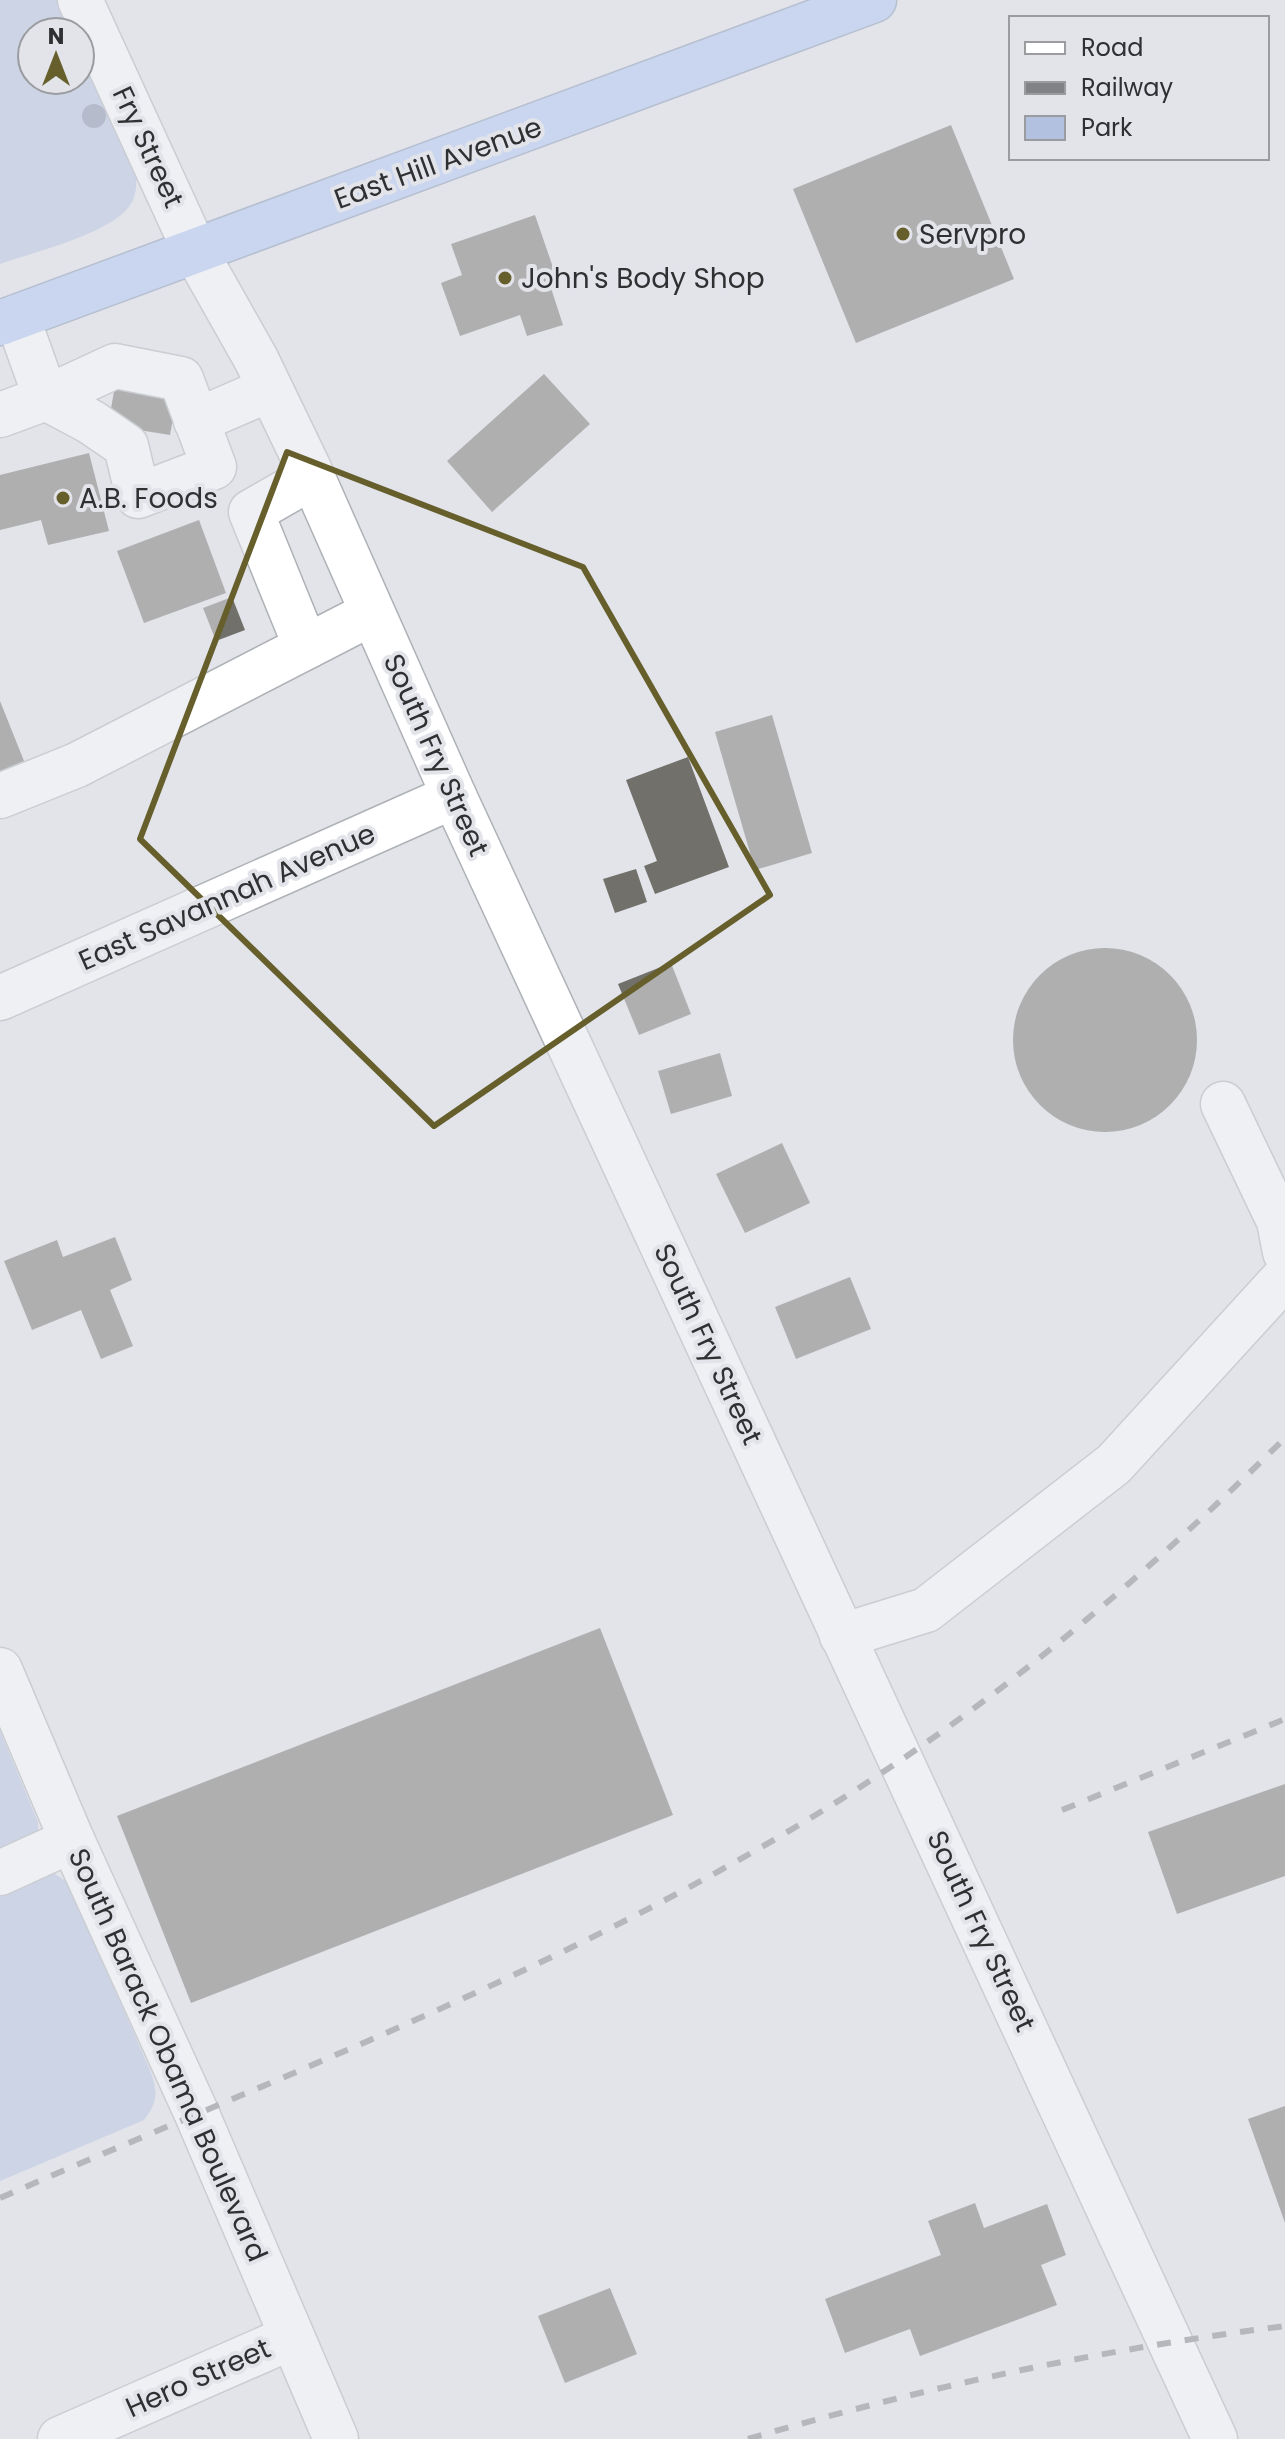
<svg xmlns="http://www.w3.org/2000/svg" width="1285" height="2439" font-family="Poppins,sans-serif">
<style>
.green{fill:#b2c1e0}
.building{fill:#71706b}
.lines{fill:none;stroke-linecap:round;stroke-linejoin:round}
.minor-casing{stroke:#aeb1b6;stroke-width:47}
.highway-casing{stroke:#8292b1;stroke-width:47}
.minor{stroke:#fff;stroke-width:44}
.highway{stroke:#aec6f6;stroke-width:44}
.rail{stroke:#818286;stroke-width:6;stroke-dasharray:14 14;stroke-linecap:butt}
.tree{fill:#7e8aa4}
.marked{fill:none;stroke:#665f2c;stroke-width:6;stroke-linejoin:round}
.poi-dot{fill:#665f2c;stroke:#e2e4ea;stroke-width:3}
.labels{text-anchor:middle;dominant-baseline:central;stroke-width:8;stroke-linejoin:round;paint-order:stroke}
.street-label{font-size:28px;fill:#2f3032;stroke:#e2e4ea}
.poi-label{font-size:28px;fill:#2f3032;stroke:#e2e4ea;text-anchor:start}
</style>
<rect width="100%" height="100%" fill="#e2e4ea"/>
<!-- green -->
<g class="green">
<path d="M0,0H58L72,32H32V80H80V48L136,166C136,177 138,191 132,202C116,233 33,252 0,264Z"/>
<polygon points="0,1731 38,1822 38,1834 0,1853"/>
<path d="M52,1872L67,1882L150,2070C158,2092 158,2102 144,2120L0,2181V1890Z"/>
</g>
<!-- building -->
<g class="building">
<polygon points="951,125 1014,279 856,343 793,189"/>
<polygon points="535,215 558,282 550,285 563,325 527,336 520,315 460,336 441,283 462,275 451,244"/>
<polygon points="544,374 590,424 492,512 447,461"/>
<polygon points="115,386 177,396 170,435 108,425"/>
<polygon points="89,453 109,531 48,545 41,520 0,530 0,475"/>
<polygon points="199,520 226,593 144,623 117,551"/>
<polygon points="232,597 245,630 216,641 203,608"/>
<polygon points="0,701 24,761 0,771"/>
<polygon points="772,715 812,853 755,870 715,732"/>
<polygon points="688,757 729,867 655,894 644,866 657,861 626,780"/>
<polygon points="636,869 647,902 615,913 603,879"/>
<circle cx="1105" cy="1040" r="92"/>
<polygon points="671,963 691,1014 639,1035 618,984"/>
<polygon points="720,1053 732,1096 671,1114 658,1071"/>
<polygon points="782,1143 810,1203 745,1233 716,1174"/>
<polygon points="115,1237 132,1280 110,1290 133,1346 101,1359 81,1310 32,1330 4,1261 57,1240 63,1257"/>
<polygon points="850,1277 871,1329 796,1359 775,1307"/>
<polygon points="600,1628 673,1815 191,2003 117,1816"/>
<polygon points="1285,1784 1285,1876 1177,1914 1148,1832"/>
<polygon points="1285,2106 1285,2223 1248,2119"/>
<polygon points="975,2203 984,2228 1047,2204 1066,2255 1041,2265 1057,2305 920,2356 910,2329 845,2353 825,2299 941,2255 928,2221"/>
<polygon points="610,2288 637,2354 565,2383 538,2316"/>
</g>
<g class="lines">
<defs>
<g id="minor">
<polyline points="80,0 195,251 256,359 308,467 454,796 1215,2439"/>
<polyline points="0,415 46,398 115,366 181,379 214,467 138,496 126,446 91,422 46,398 17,317"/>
<polyline points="196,421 270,389"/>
<polyline points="306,647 251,512 312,477"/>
<polyline points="0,796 77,765 372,613"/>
<polyline points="0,998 454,796"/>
<polyline points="1223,1104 1279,1221 1285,1252"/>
<polyline points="842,1636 926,1610 1114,1464 1285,1277"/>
<polyline points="0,1670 72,1840 196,2112 336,2439"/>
<polyline points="0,1873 72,1840"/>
<polyline points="60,2439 292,2337"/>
</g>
<polyline id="highway" points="0,323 874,0"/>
</defs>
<!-- minor casing -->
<use href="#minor" class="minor-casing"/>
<!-- highway casing -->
<use href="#highway" class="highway-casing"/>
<!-- minor -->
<use href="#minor" class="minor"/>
<!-- highway -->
<use href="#highway" class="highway"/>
<!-- rail -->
<g class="rail">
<polyline points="1062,1810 1285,1719"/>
<path d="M0,2198C278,2077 568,1968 827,1808C994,1705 1146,1576 1285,1438"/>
<path d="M748,2439C924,2387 1103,2349 1285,2326"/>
</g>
</g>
<!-- trees -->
<circle class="tree" cx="94" cy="116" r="12"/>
<!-- marked area -->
<path d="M0 0H1285V2439H0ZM287,452L583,567L770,895L434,1126L140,839Z" fill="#e2e4ea" fill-opacity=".55" fill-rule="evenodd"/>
<path class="marked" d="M287,452L583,567L770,895L434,1126L140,839Z"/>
<!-- markers -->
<g class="poi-dot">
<circle cx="903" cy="234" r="8"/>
<circle cx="505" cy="278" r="8"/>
<circle cx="63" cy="498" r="8"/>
</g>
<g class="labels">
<!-- street labels -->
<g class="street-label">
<text transform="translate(148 147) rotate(65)">Fry Street</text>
<text transform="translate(438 163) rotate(-20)">East Hill Avenue</text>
<text transform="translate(436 755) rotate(66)">South Fry Street</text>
<text transform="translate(227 897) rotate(-24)">East Savannah Avenue</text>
<text transform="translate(708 1344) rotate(65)">South Fry Street</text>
<text transform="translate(981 1931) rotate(65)">South Fry Street</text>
<text transform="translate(168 2055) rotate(66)">South Barack Obama Boulevard</text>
<text transform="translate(198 2378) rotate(-24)">Hero Street</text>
</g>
<!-- poi labels -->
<g class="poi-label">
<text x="919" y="234">Servpro</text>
<text x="521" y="278">John's Body Shop</text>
<text x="79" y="498">A.B. Foods</text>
</g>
</g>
<!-- legend -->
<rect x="1009" y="16" width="260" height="144" fill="#e2e4ea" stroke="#9a9ca0" stroke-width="2"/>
<rect x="1025" y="42" width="40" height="12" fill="#ffffff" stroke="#9a9ca0" stroke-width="2"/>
<text x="1081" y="56" font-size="24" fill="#2f3032">Road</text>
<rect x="1025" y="82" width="40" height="12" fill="#818286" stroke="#9a9ca0" stroke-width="2"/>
<text x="1081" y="96" font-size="24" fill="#2f3032">Railway</text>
<rect x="1025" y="116" width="40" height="24" fill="#b2c1e0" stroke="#9a9ca0" stroke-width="2"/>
<text x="1081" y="136" font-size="24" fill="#2f3032">Park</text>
<!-- north arrow -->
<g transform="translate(56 56)"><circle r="38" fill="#e2e4ea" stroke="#9a9ca0" stroke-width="2"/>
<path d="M0-6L14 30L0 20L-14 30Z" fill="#665f2c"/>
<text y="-12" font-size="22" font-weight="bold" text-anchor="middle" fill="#2f3032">N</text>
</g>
</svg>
